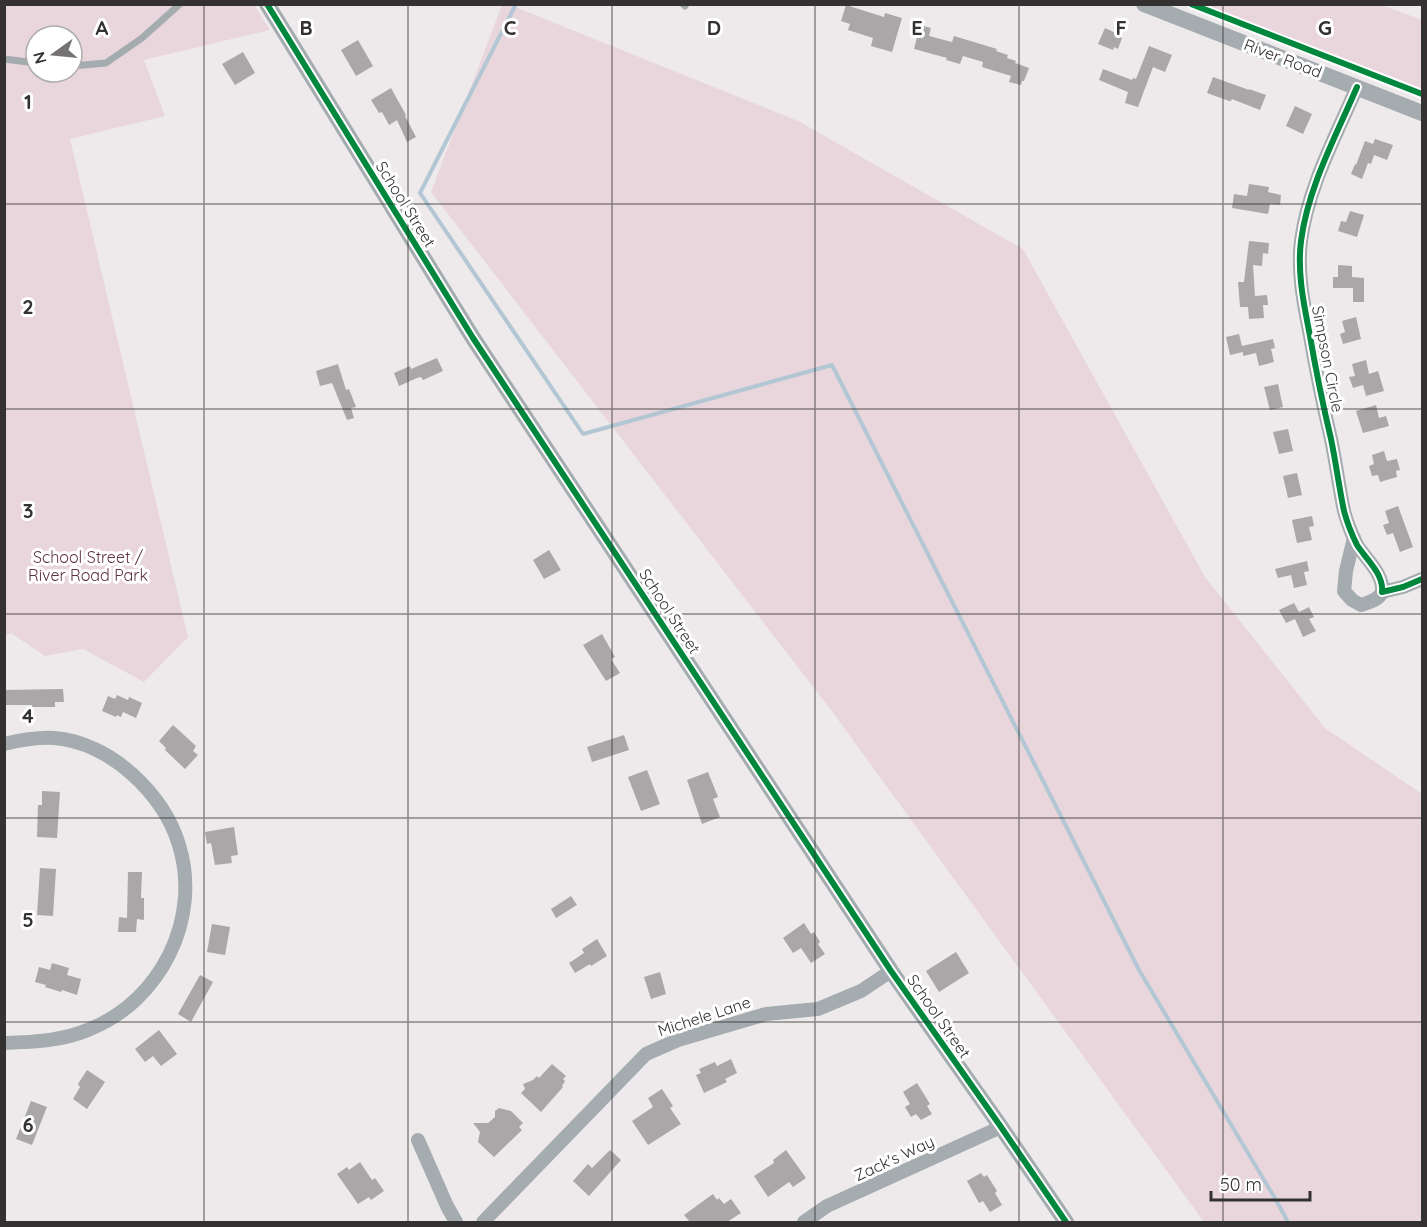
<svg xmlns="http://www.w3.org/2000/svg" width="1427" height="1227" font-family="Quicksand,sans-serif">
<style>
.green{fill:#e9d6dc;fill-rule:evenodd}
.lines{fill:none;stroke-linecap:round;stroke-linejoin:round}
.stream{stroke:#b2c7d3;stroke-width:4}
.building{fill:#aaa7a8}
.service{stroke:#a4acb0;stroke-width:7}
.minor{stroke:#a4acb0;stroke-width:14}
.tertiary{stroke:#a4acb0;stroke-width:16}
.cycleway-casing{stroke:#fff;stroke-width:10}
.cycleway{stroke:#00873e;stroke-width:6}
.grid{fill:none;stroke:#343132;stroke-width:1.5;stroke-opacity:0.55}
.labels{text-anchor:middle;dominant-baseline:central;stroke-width:6;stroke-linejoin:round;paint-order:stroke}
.street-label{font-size:16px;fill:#343132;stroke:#fff}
.park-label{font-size:16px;fill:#5f3143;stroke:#fff}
.grid-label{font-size:20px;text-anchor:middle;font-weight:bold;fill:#343132;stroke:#fff;stroke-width:6;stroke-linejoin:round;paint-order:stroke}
</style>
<rect width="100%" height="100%" fill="#eeeaeb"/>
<!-- green -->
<g class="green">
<path d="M5,5H254L270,30L144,60L165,116L70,139L188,637L144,682L83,649L45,656L11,633L5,636ZM36,36H72V72H36Z"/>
<polygon points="502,5 510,5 798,121 1023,249 1205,577 1325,728 1422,794 1422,1222 1204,1222 831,710 431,192"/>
<polygon points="1180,5 1382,5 1422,20 1422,98"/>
</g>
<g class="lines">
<!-- stream -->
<polyline class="stream" points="516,4 420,193 583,434 832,365 1139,970 1276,1200 1288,1222"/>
</g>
<!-- building -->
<g class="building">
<polygon points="846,5 884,17 885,13 902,18 892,52 871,46 873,38 848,30 850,24 841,21"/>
<polygon points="920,25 931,28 929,36 952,42 954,36 997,49 996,51 1008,55 1007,58 1016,61 1015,63 1029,68 1024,81 1022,81 1021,85 1009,82 1011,76 982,67 983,62 963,56 960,64 946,60 947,58 914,49"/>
<polygon points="1105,28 1118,34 1118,36 1122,38 1118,49 1114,47 1113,50 1098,44"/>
<polygon points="358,40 373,66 356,76 341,50"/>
<polygon points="1149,46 1172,55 1165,72 1153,67 1138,107 1125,103 1128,92 1099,80 1103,69 1132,80 1133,78 1136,79"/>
<polygon points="243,52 255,73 235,85 222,64"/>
<polygon points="1213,77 1249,90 1249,89 1266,95 1260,110 1232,99 1231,101 1229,101 1207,93"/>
<polygon points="391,88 406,115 405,116 416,137 407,142 397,120 389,125 382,112 379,113 371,100"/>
<polygon points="1295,106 1312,114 1303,134 1286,126"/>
<polygon points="1375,139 1393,145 1387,160 1374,155 1371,164 1368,163 1362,179 1351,174 1355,164 1356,165 1365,141 1373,144"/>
<polygon points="1249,184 1269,187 1268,192 1281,195 1280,205 1270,204 1268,214 1232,208 1234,194 1247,196"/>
<polygon points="1350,211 1364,215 1357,237 1338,231 1341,221 1346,222"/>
<polygon points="1249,241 1269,243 1268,254 1263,253 1262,266 1253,265 1255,296 1267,295 1268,305 1263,305 1264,318 1249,319 1248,307 1240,307 1238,282 1244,282"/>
<polygon points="1338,265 1352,266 1352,277 1364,278 1364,302 1353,302 1353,288 1333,288 1333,277 1338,277"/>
<polygon points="1356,317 1361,339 1343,344 1340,334 1345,332 1342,321"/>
<polygon points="1239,334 1242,346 1273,339 1275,348 1271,349 1274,362 1259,366 1256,353 1243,356 1243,352 1230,355 1226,337"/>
<polygon points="437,358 443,371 423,380 421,377 417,378 399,386 394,373 410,366 411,369"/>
<polygon points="1366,360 1369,374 1378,371 1384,391 1366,396 1363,385 1353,388 1349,377 1355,376 1352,364"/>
<polygon points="338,364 346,390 349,389 356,407 351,408 354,418 347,420 332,383 320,386 316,371"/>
<polygon points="1278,384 1283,407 1270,410 1264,387"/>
<polygon points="1376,405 1379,418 1386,416 1389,426 1363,433 1356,411"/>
<polygon points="1288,429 1293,451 1279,454 1273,432"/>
<polygon points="1384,451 1387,461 1397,459 1400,470 1396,471 1397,477 1380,482 1378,475 1372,476 1369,466 1374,464 1372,455"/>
<polygon points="1297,473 1302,495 1288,498 1283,476"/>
<polygon points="1398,506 1413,547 1400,552 1393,533 1387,535 1383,525 1389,523 1385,511"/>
<polygon points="1312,516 1314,526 1309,527 1312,540 1297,543 1292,520"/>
<polygon points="549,550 561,570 544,579 533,560"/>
<polygon points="1307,561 1309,571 1304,572 1307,585 1294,588 1291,575 1278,578 1275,569"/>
<polygon points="1294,603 1299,612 1309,607 1314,617 1309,619 1316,631 1303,637 1295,619 1286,623 1279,610"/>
<polygon points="602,634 615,657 611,659 620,673 606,681 583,645"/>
<polygon points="63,689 64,702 55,702 55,707 32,707 32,705 4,705 4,690"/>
<polygon points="117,695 128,700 129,697 142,703 136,718 123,712 121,717 117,715 116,717 102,711 108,696 115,699"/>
<polygon points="173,725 196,746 193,751 198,755 185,769 165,750 166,748 159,741"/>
<polygon points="624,735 629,750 592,762 587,747"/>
<polygon points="647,770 660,804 641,811 628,777"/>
<polygon points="708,772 718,797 713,799 720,817 702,824 687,780"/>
<polygon points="42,791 60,792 57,838 37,837 38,805 42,805"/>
<polygon points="234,827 238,855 231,856 232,863 215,865 211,843 207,844 205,832"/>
<polygon points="40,868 56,869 53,916 37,915"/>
<polygon points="128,872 142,872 141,898 144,898 144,920 137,919 136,932 118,932 119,917 127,918"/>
<polygon points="571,896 577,905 556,918 551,909"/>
<polygon points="804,923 811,934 814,932 820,942 818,944 825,954 811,963 801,948 793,953 783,938"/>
<polygon points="212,924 230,927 225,955 207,952"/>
<polygon points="597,939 607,956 591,966 590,964 575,973 569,963 584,953 582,949"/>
<polygon points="956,952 969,973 939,992 926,971"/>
<polygon points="52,963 69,968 67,975 81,979 77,995 62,990 61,992 45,987 46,985 35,982 39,967 50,970"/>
<polygon points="660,972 666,994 651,999 644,977"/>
<polygon points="200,975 213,982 191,1022 178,1014"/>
<polygon points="159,1030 177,1054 161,1066 153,1056 145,1062 135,1049"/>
<polygon points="731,1059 737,1073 725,1079 727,1082 704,1093 696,1075 701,1073 699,1069 715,1062 717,1066"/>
<polygon points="552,1064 566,1076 563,1079 565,1081 562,1086 563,1087 541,1112 521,1093 525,1089 523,1084 533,1080 537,1076 539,1078"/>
<polygon points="87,1070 105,1082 87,1109 73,1099 80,1087 78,1084"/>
<polygon points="917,1083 930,1104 927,1106 932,1114 921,1120 916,1114 911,1117 905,1107 910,1104 903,1092"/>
<polygon points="662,1089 673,1106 670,1108 681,1124 648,1145 632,1121 653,1107 648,1098"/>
<polygon points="31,1101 47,1107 32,1145 16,1139"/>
<polygon points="499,1108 511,1111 523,1123 519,1127 522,1130 494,1157 478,1142 480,1132 473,1123 488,1123 495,1117 495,1111"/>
<polygon points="610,1150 621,1160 589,1196 573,1181 588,1164 592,1168"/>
<polygon points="786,1150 806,1178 793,1187 789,1182 768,1197 754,1176 774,1163 773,1160"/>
<polygon points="360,1162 372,1180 375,1178 384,1191 371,1200 369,1197 358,1204 337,1174 347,1167 349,1170"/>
<polygon points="981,1173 984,1177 987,1175 997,1191 995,1193 1002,1205 990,1212 983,1201 979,1203 967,1181"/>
<polygon points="713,1194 717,1200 719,1198 724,1204 731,1199 741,1213 727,1222 690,1222 684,1215"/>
</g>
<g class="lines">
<!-- service -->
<g class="service">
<polyline points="683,4 685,6"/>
<polyline points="4,59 36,63"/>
<polyline points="72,66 106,63 142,38 180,4"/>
</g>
<!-- minor -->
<g class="minor">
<path d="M1357,87C1336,136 1308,187 1301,241C1297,273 1304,305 1310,336C1316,371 1323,405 1331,439C1336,463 1339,487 1344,511C1347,522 1352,535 1357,545C1366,559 1384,574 1382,592L1403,587L1422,579"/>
<path d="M1354,538L1346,571L1344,591L1352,600L1361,605C1369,602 1379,600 1382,592"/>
<path d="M4,744C21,740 38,737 54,738C83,740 111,755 132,774C153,793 171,818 179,845C202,919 160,1001 90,1029C63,1041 33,1042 4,1043"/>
<polyline points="418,1140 447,1206 456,1222"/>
<polyline points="483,1222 646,1054 678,1040 766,1014 818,1009 861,991 891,971"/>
<polyline points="804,1222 827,1206 1001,1127"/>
</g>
<!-- tertiary -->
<g class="tertiary">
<polyline points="267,4 473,338 891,971 1001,1127 1066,1222"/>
<polyline points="1144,4 1422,113"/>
</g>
<defs>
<g id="cycleway">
<polyline points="267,4 473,338 891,971 1001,1127 1066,1222"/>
<polyline points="1191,4 1422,94"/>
<path d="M1357,87C1336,136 1308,187 1301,241C1297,273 1304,305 1310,336C1316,371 1323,405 1331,439C1336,463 1339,487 1344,511C1347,522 1352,535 1357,545C1366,559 1384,574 1382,592L1403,587L1422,579"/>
</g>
</defs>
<!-- cycleway casing -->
<use href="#cycleway" class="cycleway-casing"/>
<!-- cycleway -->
<use href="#cycleway" class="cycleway"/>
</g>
<!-- grid -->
<path class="grid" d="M204,4V1222M408,4V1222M612,4V1222M815,4V1222M1019,4V1222M1223,4V1222M4,204H1422M4,409H1422M4,614H1422M4,818H1422M4,1022H1422"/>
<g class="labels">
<!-- street labels -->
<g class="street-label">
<text transform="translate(1283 58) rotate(21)">River Road</text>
<text transform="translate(406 204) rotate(58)">School Street</text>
<text transform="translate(1328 359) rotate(79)">Simpson Circle</text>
<text transform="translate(670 611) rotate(57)">School Street</text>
<text transform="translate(704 1016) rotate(-18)">Michele Lane</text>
<text transform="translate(939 1016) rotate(55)">School Street</text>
<text transform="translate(894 1158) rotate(-25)">Zack's Way</text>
</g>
<!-- park labels -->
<g class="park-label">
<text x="88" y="557">School Street /<tspan x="88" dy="18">River Road Park</tspan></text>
</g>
</g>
<g class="grid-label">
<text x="102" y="35">A</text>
<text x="306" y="35">B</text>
<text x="510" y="35">C</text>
<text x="714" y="35">D</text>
<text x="917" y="35">E</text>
<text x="1121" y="35">F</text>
<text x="1325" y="35">G</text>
<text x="28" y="109">1</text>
<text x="28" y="314">2</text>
<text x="28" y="518">3</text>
<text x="28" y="723">4</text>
<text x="28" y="927">5</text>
<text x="28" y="1132">6</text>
</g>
<!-- border -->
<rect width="1427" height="1227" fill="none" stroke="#343132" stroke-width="12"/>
<!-- north arrow -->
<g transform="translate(54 54) rotate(255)"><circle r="28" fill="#ffffff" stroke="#aeadad" stroke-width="1.5"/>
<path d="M0-4.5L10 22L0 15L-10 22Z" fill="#757273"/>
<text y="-9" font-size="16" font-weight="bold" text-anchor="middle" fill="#343132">N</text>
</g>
<!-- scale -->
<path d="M1211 1191v9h99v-9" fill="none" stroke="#343132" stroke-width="3"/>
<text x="1220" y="1191" font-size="18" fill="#343132" stroke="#ffffff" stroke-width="4.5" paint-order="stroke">50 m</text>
</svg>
